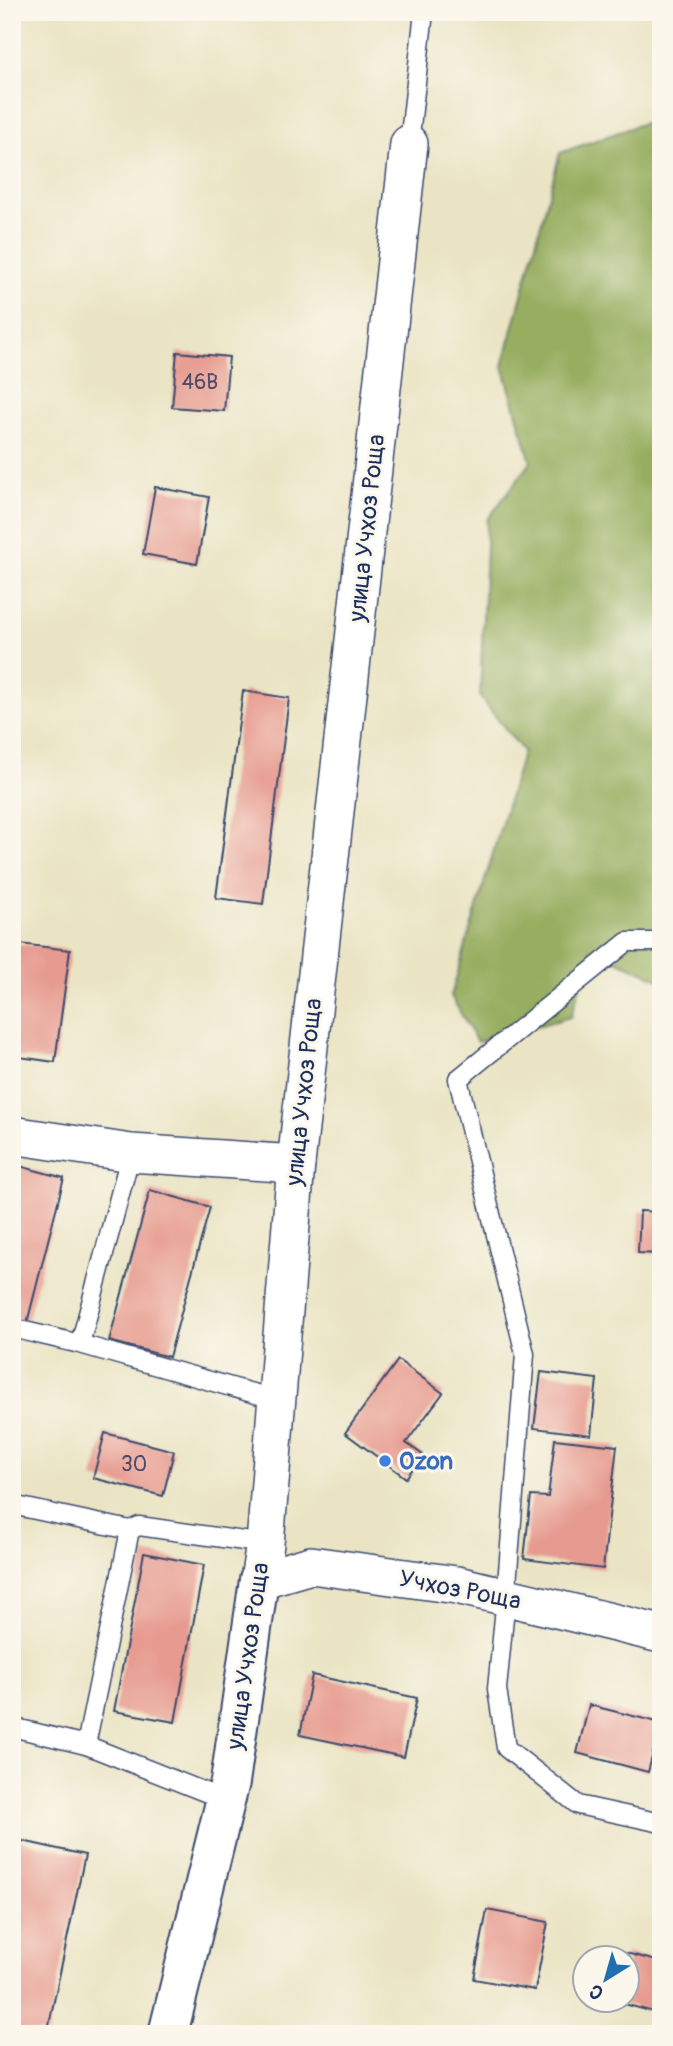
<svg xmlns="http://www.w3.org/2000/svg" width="673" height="2046" font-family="Pangolin,sans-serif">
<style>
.forest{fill:#97ae60;stroke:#596e5f;stroke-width:2}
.building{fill:#e79b90}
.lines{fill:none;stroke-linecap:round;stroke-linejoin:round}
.service-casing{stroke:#3a4a6d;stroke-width:21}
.minor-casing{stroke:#3a4a6d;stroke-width:40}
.tertiary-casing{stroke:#3a4a6d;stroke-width:42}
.service{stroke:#fff;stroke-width:18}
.minor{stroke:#fff;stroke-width:37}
.tertiary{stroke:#fff;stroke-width:38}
.shop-dot{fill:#3f7fe0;stroke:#fbf7ec;stroke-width:2.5}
.labels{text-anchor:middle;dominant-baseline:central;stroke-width:6;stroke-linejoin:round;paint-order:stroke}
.number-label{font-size:21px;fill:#4e4a6a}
.street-label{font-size:24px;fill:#1b2f5e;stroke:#fbf7ec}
.shop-label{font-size:24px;font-weight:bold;fill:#366cbe;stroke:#fbf7ec;text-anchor:start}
</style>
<rect width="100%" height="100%" fill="#fbf7ec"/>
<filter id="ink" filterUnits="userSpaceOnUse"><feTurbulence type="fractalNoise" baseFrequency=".0143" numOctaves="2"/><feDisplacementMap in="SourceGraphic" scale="14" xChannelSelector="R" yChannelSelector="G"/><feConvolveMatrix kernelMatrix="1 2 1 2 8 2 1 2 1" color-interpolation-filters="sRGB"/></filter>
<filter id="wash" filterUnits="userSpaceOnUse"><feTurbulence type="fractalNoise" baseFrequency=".00686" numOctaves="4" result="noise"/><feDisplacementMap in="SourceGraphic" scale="28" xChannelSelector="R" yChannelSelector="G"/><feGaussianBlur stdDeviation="1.57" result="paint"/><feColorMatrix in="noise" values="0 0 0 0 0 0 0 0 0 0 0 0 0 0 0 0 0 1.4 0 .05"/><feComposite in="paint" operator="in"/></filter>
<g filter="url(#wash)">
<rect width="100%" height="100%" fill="#eae4c4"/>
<!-- forest -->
<polygon class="forest" points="661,117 661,980 591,949 571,1017 477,1042 451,996 523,751 480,697 487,520 531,462 503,366 560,153"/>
<g id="blocks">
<!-- building -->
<g class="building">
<polygon points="177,352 229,357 224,411 172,407"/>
<polygon points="155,487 209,497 197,564 143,554"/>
<polygon points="243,691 289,698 263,904 216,898"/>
<polygon points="12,943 70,950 55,1062 12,1056"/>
<polygon points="12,1164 64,1178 27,1323 12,1320"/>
<polygon points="150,1190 210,1207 169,1357 109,1341"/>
<polygon points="640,1211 661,1212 661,1254 638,1253"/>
<polygon points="398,1360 443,1393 406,1443 423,1455 406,1478 345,1433"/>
<polygon points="541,1372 597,1379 591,1435 534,1428"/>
<polygon points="105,1433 174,1451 163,1496 93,1478"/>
<polygon points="555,1439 617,1446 603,1569 524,1559 531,1496 548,1497"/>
<polygon points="144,1553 204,1565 175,1722 114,1711"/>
<polygon points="312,1675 417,1698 404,1757 300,1735"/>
<polygon points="589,1705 661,1723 648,1772 577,1753"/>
<polygon points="18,1840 85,1855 47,2034 12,2028 12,1865"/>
<polygon points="487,1910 548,1922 535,1990 474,1979"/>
<polygon points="626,1953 661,1962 661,2014 613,2001 628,2000 628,1958 625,1958"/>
</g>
</g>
</g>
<g filter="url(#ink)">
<use href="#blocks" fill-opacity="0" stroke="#3a4a6d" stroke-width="2"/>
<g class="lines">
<defs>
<g id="service">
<polyline points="409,144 424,12"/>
<polyline points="661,942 627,942 458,1079 525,1354 506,1597 497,1689 506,1748 578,1805 661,1823"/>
<polyline points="12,1328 80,1344 131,1153"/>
<polyline points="80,1344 277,1400"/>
<polyline points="12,1505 130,1530 139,1526 265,1544"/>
<polyline points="130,1530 86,1745 225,1800"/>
<polyline points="12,1727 86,1745"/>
</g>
<g id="minor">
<polyline points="409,144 296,1164 265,1544 259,1580 311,1565 457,1585 661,1634"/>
<polyline points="12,1135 131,1153 296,1164"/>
</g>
<polyline id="tertiary" points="168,2034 230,1782 259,1580"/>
</defs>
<!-- service casing -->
<use href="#service" class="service-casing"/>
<!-- minor casing -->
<use href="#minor" class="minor-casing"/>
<!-- tertiary casing -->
<use href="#tertiary" class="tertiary-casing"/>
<!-- service -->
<use href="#service" class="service"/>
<!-- minor -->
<use href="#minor" class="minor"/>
<!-- tertiary -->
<use href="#tertiary" class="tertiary"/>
</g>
</g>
<!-- markers -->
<circle class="shop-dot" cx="385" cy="1461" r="7"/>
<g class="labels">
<!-- number labels -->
<g class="number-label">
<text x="200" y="382">46В</text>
<text x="134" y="1464">30</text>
</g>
<!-- street labels -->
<g class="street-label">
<text transform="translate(367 528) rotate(-84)">улица Учхоз Роща</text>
<text transform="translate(304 1092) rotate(-84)">улица Учхоз Роща</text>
<text transform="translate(460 1590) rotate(11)">Учхоз Роща</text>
<text transform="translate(248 1656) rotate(-82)">улица Учхоз Роща</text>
</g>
<!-- shop labels -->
<g class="shop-label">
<text x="399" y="1461">Ozon</text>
</g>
</g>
<!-- margin -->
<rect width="673" height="2046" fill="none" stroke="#fbf7ec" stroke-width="42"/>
<!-- north arrow -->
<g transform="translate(606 1979) rotate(217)"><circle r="33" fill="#fbf7ec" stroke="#a1a7b3" stroke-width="2"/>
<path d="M0-5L12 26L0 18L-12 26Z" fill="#1f6fb2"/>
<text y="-10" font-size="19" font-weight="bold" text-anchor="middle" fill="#1b2f5e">С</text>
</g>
</svg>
